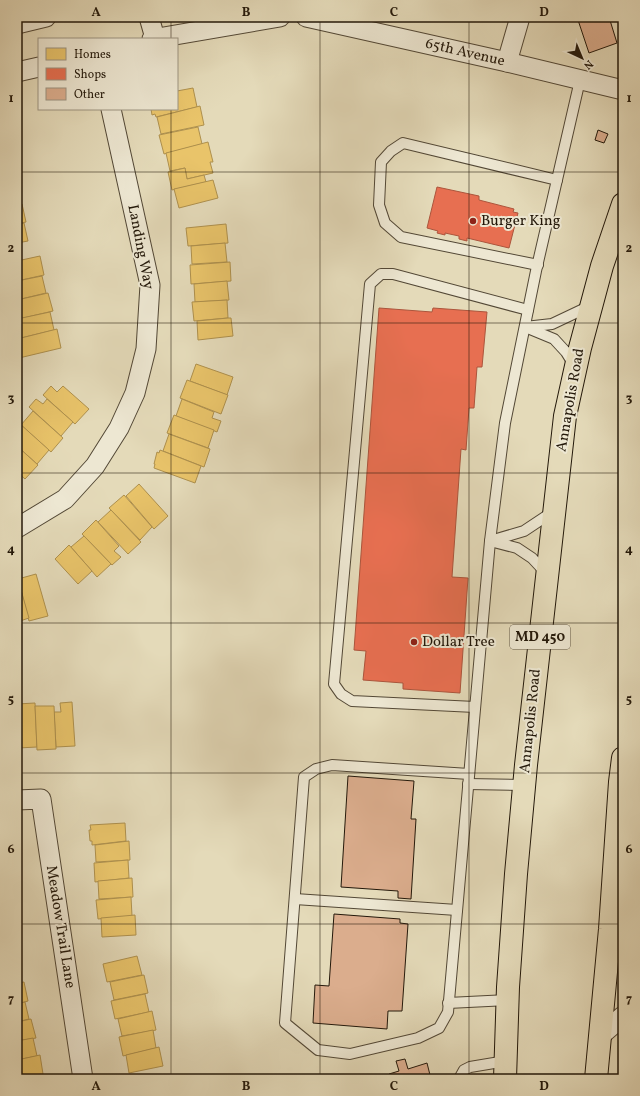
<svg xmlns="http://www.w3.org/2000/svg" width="640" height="1096" font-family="Vollkorn,serif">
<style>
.homes{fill:#e9c46a;stroke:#ae904d}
.shops{fill:#e76f51;stroke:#ac553c}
.building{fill:#dbad8d;stroke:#23180a}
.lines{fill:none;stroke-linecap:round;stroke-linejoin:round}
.service-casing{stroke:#534836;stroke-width:12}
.minor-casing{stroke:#534836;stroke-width:21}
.primary-casing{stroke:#23180a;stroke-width:24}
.service{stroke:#ede7d2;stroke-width:10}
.minor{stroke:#ede7d2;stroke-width:19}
.primary{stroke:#e4dab9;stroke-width:22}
.grid{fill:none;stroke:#23180a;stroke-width:1;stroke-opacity:0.55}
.poi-dot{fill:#8f2418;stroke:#ede7d2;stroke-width:1.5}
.labels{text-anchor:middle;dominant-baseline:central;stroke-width:4;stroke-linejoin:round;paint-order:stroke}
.shield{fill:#ede7d2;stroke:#605646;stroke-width:1}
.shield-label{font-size:14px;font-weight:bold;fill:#23180a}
.street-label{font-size:15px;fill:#23180a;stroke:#ede7d2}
.poi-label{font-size:15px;fill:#23180a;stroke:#ede7d2;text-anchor:start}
.neatline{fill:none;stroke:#23180a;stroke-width:1.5}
.grid-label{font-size:13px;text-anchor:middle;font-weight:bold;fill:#23180a}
</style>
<rect width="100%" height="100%" fill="#e4dab9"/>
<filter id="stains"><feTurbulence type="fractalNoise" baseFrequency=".005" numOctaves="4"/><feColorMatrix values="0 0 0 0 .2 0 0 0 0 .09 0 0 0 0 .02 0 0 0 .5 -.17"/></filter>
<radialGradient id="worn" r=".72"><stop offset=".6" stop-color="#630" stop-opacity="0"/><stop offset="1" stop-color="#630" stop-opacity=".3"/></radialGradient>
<!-- homes -->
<g class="homes">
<polygon points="193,88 197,107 156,117 155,114 152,115 151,109 177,109 177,91"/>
<polygon points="200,106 204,125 161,134 157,117"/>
<polygon points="198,127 202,144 164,154 159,135"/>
<polygon points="208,142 213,162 210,162 213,173 187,179 185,168 170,171 166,153"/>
<polygon points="185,168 187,179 204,175 206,182 172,190 168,172"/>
<polygon points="213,180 218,198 179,208 174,189"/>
<polygon points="22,204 26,222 17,224 17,205"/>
<polygon points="24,223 28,241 17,243 17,224"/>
<polygon points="226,224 228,243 188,246 186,228"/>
<polygon points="225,243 227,262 192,264 191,246"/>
<polygon points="40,256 44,275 17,281 17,261"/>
<polygon points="230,262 231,281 191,284 190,265"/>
<polygon points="42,276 46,293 17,300 17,281"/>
<polygon points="227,281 229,300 195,302 194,284"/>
<polygon points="48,293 53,311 19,319 17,313 17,300"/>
<polygon points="227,300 228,318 194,321 192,302"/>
<polygon points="50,312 54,330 17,339 17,319"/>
<polygon points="228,318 231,318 233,336 198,340 197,321"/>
<polygon points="57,329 61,348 19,358 17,339"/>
<polygon points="196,364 233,377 227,395 190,381"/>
<polygon points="187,380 228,395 221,414 180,398"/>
<polygon points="51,386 57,392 63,386 89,409 75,424 43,395"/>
<polygon points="36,399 43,404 47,399 73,422 61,436 29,407"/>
<polygon points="182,399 214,412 212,418 221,421 217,432 176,416"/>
<polygon points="33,411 63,438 51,452 21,425"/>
<polygon points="174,415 214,430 208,448 167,433"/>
<polygon points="19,423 49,450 37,464 17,446 17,425"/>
<polygon points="169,434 210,449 204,467 163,451"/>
<polygon points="17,446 38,465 25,479 17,472"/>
<polygon points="160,450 201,466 195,483 154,468 155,464 154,464 157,452 159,453"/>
<polygon points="139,484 168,516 154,529 126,496"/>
<polygon points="124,495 152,527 140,540 109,508"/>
<polygon points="111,510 141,542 128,554 98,522"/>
<polygon points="96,520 119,546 114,551 121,557 112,565 82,534"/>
<polygon points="84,536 111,564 97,577 71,547"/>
<polygon points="69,545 92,571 78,584 55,559"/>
<polygon points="36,574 48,616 29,621 18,579"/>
<polygon points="17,576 29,618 17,622"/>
<polygon points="72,702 75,746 56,747 54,712 61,712 60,703"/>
<polygon points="35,703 37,747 18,748 17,704"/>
<polygon points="35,706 54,706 56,749 37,750"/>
<polygon points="125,823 126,841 92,845 92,841 90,841 89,830 91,830 90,825"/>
<polygon points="129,841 130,860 96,862 95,845"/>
<polygon points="128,860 129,878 95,882 94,863"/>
<polygon points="132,878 133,897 99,899 98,881"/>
<polygon points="131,897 132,916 98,919 96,900"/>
<polygon points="135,915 136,935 102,937 101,918"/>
<polygon points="17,924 20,943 17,943"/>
<polygon points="137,956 142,975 107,982 103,964"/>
<polygon points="144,975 148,993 114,1000 110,982"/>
<polygon points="24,982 28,1001 17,1004 17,983"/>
<polygon points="145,994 149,1012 115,1019 111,1001"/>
<polygon points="25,1002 29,1019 17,1022 17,1004"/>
<polygon points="152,1011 156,1030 122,1036 118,1019"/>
<polygon points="31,1019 36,1038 17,1041 17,1022"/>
<polygon points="153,1030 156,1048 123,1056 119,1037"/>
<polygon points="33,1038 37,1056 17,1060 17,1041"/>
<polygon points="159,1047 163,1066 129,1073 126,1055"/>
<polygon points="40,1055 43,1074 17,1079 17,1060"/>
<polygon points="41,1074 42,1079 21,1079"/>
</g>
<!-- shops -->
<g class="shops">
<polygon points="437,187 479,196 479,200 514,209 513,212 518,213 509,248 467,238 467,241 459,239 459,236 445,233 445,235 437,233 438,231 427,228"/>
<polygon points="379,308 432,312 433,308 487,312 482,367 477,367 474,408 469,408 466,450 461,449 452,577 468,578 460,693 403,689 403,683 363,680 366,651 354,650"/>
</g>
<!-- building -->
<g class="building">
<polygon points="577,17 609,17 617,43 589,53"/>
<polygon points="598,130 608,134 604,143 595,140"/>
<polygon points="348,776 414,781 411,819 416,819 411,899 398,898 398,891 341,887"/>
<polygon points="334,914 400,919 400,923 408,924 402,1011 388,1011 387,1029 313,1023 315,985 329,986"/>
<polygon points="405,1059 408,1069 427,1063 431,1079 390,1079 389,1074 399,1071 396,1061"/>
</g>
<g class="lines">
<defs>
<g id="service">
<polyline points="538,265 401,237 385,223 379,205 381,162 391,151 403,143 557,180"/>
<polyline points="574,365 566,352 554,339 525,327 552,324 590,306"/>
<polyline points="546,573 532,558 517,548 490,541 524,531 554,511"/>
<polyline points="475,707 352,701 341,694 334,684 370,284 381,274 393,274 528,310"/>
<polyline points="469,774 332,765 316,769 304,777 285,1023 318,1050 350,1054 418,1038 439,1028 448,1012 490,541 505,423 536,271 580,80"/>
<polyline points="468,784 524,785"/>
<polyline points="295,899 457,910"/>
<polyline points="448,1003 508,1000"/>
<polyline points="459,1079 464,1070 470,1067 506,1061"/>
</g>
<g id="minor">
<polyline points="149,17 155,38"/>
<polyline points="306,17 507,62 623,90"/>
<polyline points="17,24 46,17"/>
<polyline points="152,39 280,17"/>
<polyline points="507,62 520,17"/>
<polyline points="17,72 39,67"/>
<polyline points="17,528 65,499 95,466 119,428 135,393 146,349 150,285 111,109"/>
<polyline points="17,800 41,799 83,1079"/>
<polyline points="601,1035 623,1016"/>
</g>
<g id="primary">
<polyline points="505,1079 508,987 516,874 526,765 565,416 580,348 602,266 623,204"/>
<polyline points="596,1079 610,929 620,782 623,758"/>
</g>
</defs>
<!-- service casing -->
<use href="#service" class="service-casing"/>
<!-- minor casing -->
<use href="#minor" class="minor-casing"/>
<!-- primary casing -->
<use href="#primary" class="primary-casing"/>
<!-- service -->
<use href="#service" class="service"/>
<!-- minor -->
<use href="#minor" class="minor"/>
<!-- primary -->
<use href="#primary" class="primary"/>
</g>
<!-- grid -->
<path class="grid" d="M171,17V39M320,17V1079M469,17V1079M171,109V1079M17,172H623M17,323H623M17,473H623M17,623H623M17,773H623M17,924H623"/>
<!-- markers -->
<g class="poi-dot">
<circle cx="473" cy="221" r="4"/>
<circle cx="414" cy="642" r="4"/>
</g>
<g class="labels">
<!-- shield labels -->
<rect class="shield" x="510" y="625" width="60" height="24" rx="3"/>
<g class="shield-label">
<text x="540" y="637">MD 450</text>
</g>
<!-- street labels -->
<g class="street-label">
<text transform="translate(465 53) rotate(13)">65th Avenue</text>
<text transform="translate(140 247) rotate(79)">Landing Way</text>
<text transform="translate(571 400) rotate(-80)">Annapolis Road</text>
<text transform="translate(531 721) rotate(-84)">Annapolis Road</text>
<text transform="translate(60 927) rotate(81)">Meadow Trail Lane</text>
</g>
<!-- poi labels -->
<g class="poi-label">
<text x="481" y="221">Burger King</text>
<text x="422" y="642">Dollar Tree</text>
</g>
</g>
<!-- margin -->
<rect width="640" height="1096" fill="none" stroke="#e4dab9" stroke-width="44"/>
<!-- legend -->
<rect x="38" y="38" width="140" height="72" fill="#ede7d2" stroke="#9c9482"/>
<rect x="46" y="48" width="20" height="12" fill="#e9c46a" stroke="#9c9482"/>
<text x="74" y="58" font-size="12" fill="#23180a">Homes</text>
<rect x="46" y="68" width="20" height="12" fill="#e76f51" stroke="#9c9482"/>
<text x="74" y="78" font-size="12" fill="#23180a">Shops</text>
<rect x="46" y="88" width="20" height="12" fill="#dbad8d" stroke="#9c9482"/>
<text x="74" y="98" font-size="12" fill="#23180a">Other</text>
<!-- north arrow -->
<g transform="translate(582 58) rotate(136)" stroke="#ede7d2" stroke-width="3" paint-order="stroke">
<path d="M0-3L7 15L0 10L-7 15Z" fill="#23180a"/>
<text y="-6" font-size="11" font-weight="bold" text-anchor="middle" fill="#23180a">N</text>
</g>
<rect x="22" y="22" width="596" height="1052" class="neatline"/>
<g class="grid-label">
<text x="96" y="16">A</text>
<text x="246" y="16">B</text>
<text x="394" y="16">C</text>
<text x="544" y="16">D</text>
<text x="11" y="102">1</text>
<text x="629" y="102">1</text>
<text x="11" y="252">2</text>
<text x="629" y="252">2</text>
<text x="11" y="402">3</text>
<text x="629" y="402">3</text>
<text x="11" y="553">4</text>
<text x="629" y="553">4</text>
<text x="11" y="703">5</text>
<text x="629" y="703">5</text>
<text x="11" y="853">6</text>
<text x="629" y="853">6</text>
<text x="11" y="1003">7</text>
<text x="629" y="1003">7</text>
<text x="96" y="1090">A</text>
<text x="246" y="1090">B</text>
<text x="394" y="1090">C</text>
<text x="544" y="1090">D</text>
</g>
<rect width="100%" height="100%" filter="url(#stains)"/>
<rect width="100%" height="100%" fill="url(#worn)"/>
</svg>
